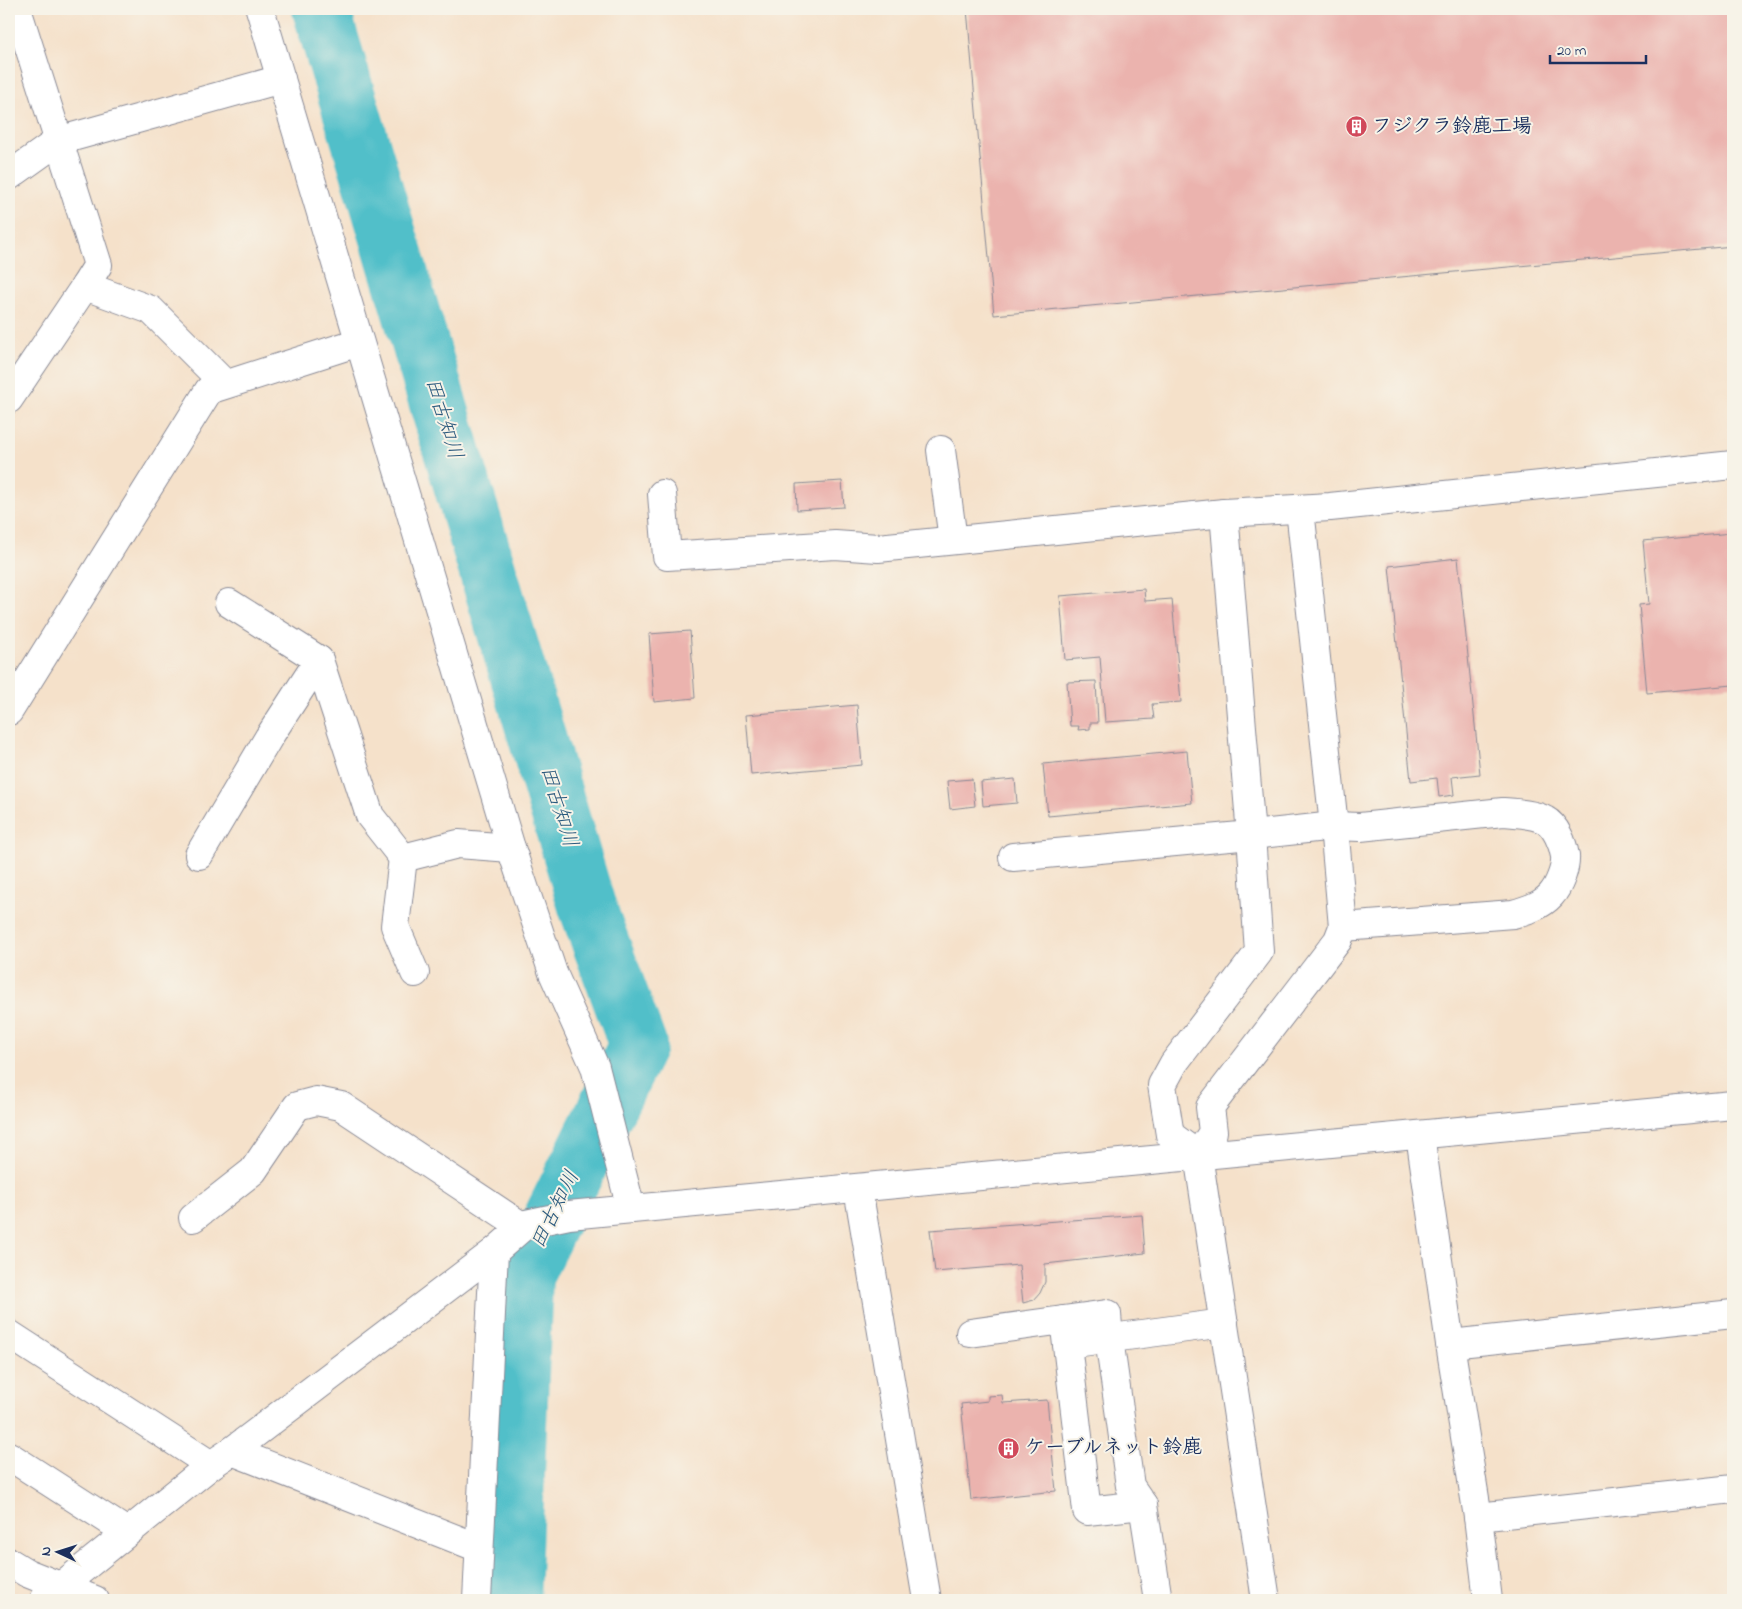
<svg xmlns="http://www.w3.org/2000/svg" width="1742" height="1609" font-family="'Indie Flower','Klee One',sans-serif">
<style>
.lines{fill:none;stroke-linecap:round;stroke-linejoin:round}
.river{stroke:#51bfc9;stroke-width:58}
.building{fill:#ebb3ae}
.minor-casing{stroke:#888894;stroke-width:30}
.minor{stroke:#fff;stroke-width:28}
.labels{text-anchor:middle;dominant-baseline:central;stroke-width:4;stroke-linejoin:round;paint-order:stroke}
.poi-label{font-size:20px;font-weight:bold;fill:#1b2f5e;stroke:#f7f3e8;text-anchor:start}
.water-label{font-size:21px;font-style:italic;fill:#2b5a7e;stroke:#f7f3e8}
</style>
<rect width="100%" height="100%" fill="#f7f3e8"/>
<filter id="ink" filterUnits="userSpaceOnUse"><feTurbulence type="fractalNoise" baseFrequency=".02" numOctaves="2"/><feDisplacementMap in="SourceGraphic" scale="10" xChannelSelector="R" yChannelSelector="G"/><feConvolveMatrix kernelMatrix="1 2 1 2 8 2 1 2 1" color-interpolation-filters="sRGB"/></filter>
<filter id="wash" filterUnits="userSpaceOnUse"><feTurbulence type="fractalNoise" baseFrequency=".0096" numOctaves="4" result="noise"/><feDisplacementMap in="SourceGraphic" scale="20" xChannelSelector="R" yChannelSelector="G"/><feGaussianBlur stdDeviation="1.12" result="paint"/><feColorMatrix in="noise" values="0 0 0 0 0 0 0 0 0 0 0 0 0 0 0 0 0 1.4 0 .05"/><feComposite in="paint" operator="in"/></filter>
<g filter="url(#wash)">
<rect width="100%" height="100%" fill="#f5e1ca"/>
<g class="lines">
<!-- river -->
<polyline class="river" points="321,9 587,906 638,1045 524,1275 511,1600"/>
</g>
<g id="blocks">
<!-- building -->
<g class="building">
<polygon points="967,9 1733,9 1733,246 994,315"/>
<polygon points="842,481 844,507 797,510 796,484"/>
<polygon points="1732,533 1733,551 1733,685 1647,693 1639,605 1649,604 1643,541"/>
<polygon points="1458,558 1480,774 1452,777 1454,795 1439,797 1437,778 1411,781 1389,566"/>
<polygon points="1144,589 1145,601 1172,599 1181,702 1152,704 1154,719 1105,722 1100,657 1065,660 1060,596"/>
<polygon points="690,631 695,698 654,702 649,634"/>
<polygon points="1096,681 1098,723 1090,723 1090,729 1078,730 1079,726 1070,726 1067,682"/>
<polygon points="857,705 862,765 751,775 746,715"/>
<polygon points="1187,751 1192,803 1048,816 1043,764"/>
<polygon points="972,779 975,806 950,809 947,781"/>
<polygon points="1015,779 1017,803 983,806 981,782"/>
<polygon points="1142,1215 1145,1253 1045,1264 1045,1282 1040,1293 1034,1300 1023,1303 1019,1265 935,1272 930,1230"/>
<polygon points="1002,1395 1003,1403 1047,1400 1056,1491 971,1500 961,1404 988,1401 988,1396"/>
</g>
</g>
</g>
<g filter="url(#ink)">
<use href="#blocks" fill-opacity="0" stroke="#888894" stroke-width="1"/>
<g class="lines">
<defs>
<g id="minor">
<polyline points="260,9 511,848 553,973 595,1067 631,1209"/>
<polyline points="9,176 58,141 281,79"/>
<polyline points="85,286 151,310 225,384"/>
<polyline points="9,399 85,286 98,265 17,9"/>
<polyline points="941,450 953,540"/>
<polyline points="662,494 667,556 835,545 878,548 1224,513 1330,507 1733,465"/>
<polyline points="229,603 319,660"/>
<polyline points="9,711 209,390 359,342"/>
<polyline points="199,855 269,737 319,660 370,816 403,858 458,844 511,848"/>
<path d="M1013,857L1251,835L1334,826L1360,827L1503,812C1515,813 1535,814 1545,820C1556,826 1563,844 1565,856C1566,868 1559,886 1551,895C1541,906 1527,910 1513,914L1343,927"/>
<polyline points="403,858 395,926 415,973"/>
<polyline points="1420,1135 1450,1344 1478,1517 1488,1600"/>
<polyline points="1198,1155 1170,1135 1162,1085 1174,1063 1259,952 1251,835 1224,513"/>
<polyline points="858,1189 927,1600"/>
<polyline points="193,1218 253,1171 297,1106 316,1101 341,1106 523,1227"/>
<polyline points="1064,1320 1087,1511 1143,1505"/>
<polyline points="970,1333 1107,1314 1109,1339 1130,1486 1143,1505 1158,1600"/>
<polyline points="9,1334 211,1465"/>
<polyline points="1067,1344 1224,1323"/>
<polyline points="1450,1344 1733,1314"/>
<polyline points="232,1451 479,1548"/>
<polyline points="9,1456 127,1532"/>
<polyline points="1478,1517 1733,1489"/>
<polyline points="9,1562 27,1573 95,1600"/>
<polyline points="44,1600 211,1465 232,1451 494,1252 526,1224 569,1215 1733,1105"/>
<polyline points="477,1600 494,1252"/>
<polyline points="1266,1600 1198,1155 1213,1132 1210,1107 1338,940 1343,927 1334,826 1300,509"/>
</g>
</defs>
<!-- minor casing -->
<use href="#minor" class="minor-casing"/>
<!-- minor -->
<use href="#minor" class="minor"/>
</g>
</g>
<!-- icons -->
<defs>
<symbol id="building-disc" viewBox="-11 -11 22 22"><circle r="9.5" fill="#d1495b" stroke="#f7f3e8"/><path d="M-4-6H4V6H1V3H-1V6H-4ZM-2.5-4.3h1.7v1.8h-1.7ZM.8-4.3h1.7v1.8H.8ZM-2.5-1h1.7V.8h-1.7ZM.8-1h1.7V.8H.8Z" fill="#fff"/></symbol>
</defs>
<g fill-rule="evenodd">
<use href="#building-disc" x="1344" y="114" width="25" height="25"/>
<use href="#building-disc" x="996" y="1436" width="25" height="25"/>
</g>
<g class="labels">
<!-- poi labels -->
<g class="poi-label">
<text x="1372" y="127">フジクラ鈴鹿工場</text>
<text x="1025" y="1448">ケーブルネット鈴鹿</text>
</g>
<!-- water labels -->
<g class="water-label">
<text transform="translate(443 419) rotate(73)">田古知川</text>
<text transform="translate(558 807) rotate(73)">田古知川</text>
<text transform="translate(556 1210) rotate(-64)">田古知川</text>
</g>
</g>
<!-- margin -->
<rect width="1742" height="1609" fill="none" stroke="#f7f3e8" stroke-width="30"/>
<!-- north arrow -->
<g transform="translate(58 1552) rotate(274)" stroke="#f7f3e8" stroke-width="4" paint-order="stroke">
<path d="M0-4L9 19L0 12L-9 19Z" fill="#1b2f5e"/>
<text y="-8" font-size="14" font-weight="bold" text-anchor="middle" fill="#1b2f5e">N</text>
</g>
<!-- scale -->
<path d="M1550 55v8h96v-8" fill="none" stroke="#1b2f5e" stroke-width="2.5"/>
<text x="1557" y="55" font-size="15" fill="#1b2f5e" stroke="#f7f3e8" stroke-width="4" paint-order="stroke">20 m</text>
</svg>
